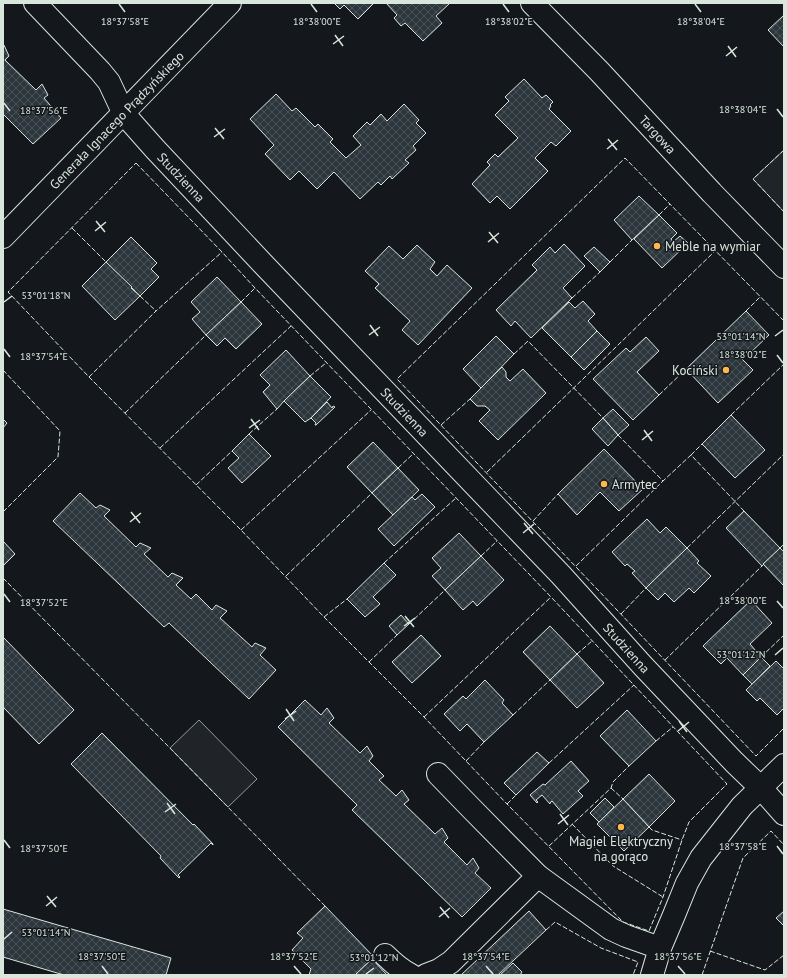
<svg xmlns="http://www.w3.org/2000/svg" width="787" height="978" font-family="'PT Sans',sans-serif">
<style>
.green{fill:#202428;stroke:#939e99}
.building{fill:url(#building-cross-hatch);stroke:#d8e6dc}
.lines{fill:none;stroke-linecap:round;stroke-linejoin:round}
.minor-casing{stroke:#d8e6dc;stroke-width:24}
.minor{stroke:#14181c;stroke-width:22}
.fence{stroke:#d8e6dc;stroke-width:1;stroke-dasharray:5 2;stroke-linecap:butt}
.ticks{fill:none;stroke:#d8e6dc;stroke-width:1.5}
.poi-dot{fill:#ffb74d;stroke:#14181c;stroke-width:1.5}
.labels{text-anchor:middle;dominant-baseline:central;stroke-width:3;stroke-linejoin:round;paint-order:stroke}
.street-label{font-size:13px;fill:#d8e6dc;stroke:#14181c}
.poi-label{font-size:13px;fill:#d8e6dc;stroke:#14181c;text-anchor:start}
.ticks-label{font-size:10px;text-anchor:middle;fill:#d8e6dc;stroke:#14181c;stroke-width:3;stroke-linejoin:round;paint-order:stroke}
</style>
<defs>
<pattern id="building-cross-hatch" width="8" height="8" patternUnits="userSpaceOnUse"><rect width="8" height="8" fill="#2c363c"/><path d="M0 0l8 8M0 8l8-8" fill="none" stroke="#4a5358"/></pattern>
</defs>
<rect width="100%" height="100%" fill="#14181c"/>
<!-- green -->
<g class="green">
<polygon points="784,150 784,212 753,179"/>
<polygon points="199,720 257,779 228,807 170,748"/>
</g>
<!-- building -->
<g class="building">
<polygon points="334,3 374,3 358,19 344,5 340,9"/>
<polygon points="386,3 449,3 449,4 436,16 442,23 423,41 405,23 401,26 394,18 397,15"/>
<polygon points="784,15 784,47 768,30"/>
<polygon points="4,45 9,56 5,60 36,90 42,84 48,95 44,98 61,118 33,144 3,114 3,46"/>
<polygon points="524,79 542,98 546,95 553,102 550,105 551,106 549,109 571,131 556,146 551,142 535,158 548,171 510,209 497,196 490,203 472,184 490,165 487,162 495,154 498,157 518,138 495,115 509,101 505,97"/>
<polygon points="276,94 292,111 296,108 315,127 318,124 333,139 330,142 346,158 361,145 353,136 367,122 370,125 381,114 387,121 404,104 419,120 416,123 426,133 413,146 416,150 405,160 409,163 392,179 390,176 381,185 378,182 360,199 334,172 317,189 299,171 290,180 265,154 274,145 250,119"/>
<polygon points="639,196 659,215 632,240 614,220"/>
<polygon points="659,215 677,233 671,239 673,242 680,236 688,243 662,268 634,239"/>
<polygon points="131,237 157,263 151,269 159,277 140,296 106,262"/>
<polygon points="564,244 585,266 563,288 572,298 531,338 515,321 511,326 496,310 537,270 532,265 550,247 555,253"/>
<polygon points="417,245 435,262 430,269 437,276 447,265 472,288 418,345 402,330 410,321 375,288 379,284 365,271 389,246 403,259"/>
<polygon points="594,247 610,262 600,272 584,256"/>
<polygon points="106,262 132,287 131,288 140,296 115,320 82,286"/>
<polygon points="217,277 241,302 206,335 192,319 200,312 191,302"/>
<polygon points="583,301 595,314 588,321 597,331 571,357 542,328 569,302 575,308"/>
<polygon points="241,302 262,324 236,349 225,338 217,346 206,335"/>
<polygon points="746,311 769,335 748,355 744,351 739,356 753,370 718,403 686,369"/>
<polygon points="597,331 610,344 584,370 571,357"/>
<polygon points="496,336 514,354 481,388 463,369"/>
<polygon points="646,337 659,351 637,372 659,395 633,420 593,379 626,348 630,352"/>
<polygon points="286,350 310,376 284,401 277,409 263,392 270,385 260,375"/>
<polygon points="502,367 506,372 506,377 510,381 523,369 546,393 498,440 479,421 490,410 485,406 477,406 470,399"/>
<polygon points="310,376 331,397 311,418 305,422 284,401"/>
<polygon points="327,402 332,408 333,406 335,407 316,425 315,425 316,423 311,418"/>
<polygon points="613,409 629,425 618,435 603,418"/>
<polygon points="731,415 765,450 735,478 702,444"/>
<polygon points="603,418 618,435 608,446 592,429"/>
<polygon points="3,419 7,423 3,428"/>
<polygon points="249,434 271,456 242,483 228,468 239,458 232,451"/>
<polygon points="373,442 398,468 372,493 347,467"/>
<polygon points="604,449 643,489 619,511 600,492 577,515 558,494"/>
<polygon points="398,468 419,490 393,515 372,493"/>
<polygon points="80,493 96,508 100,505 110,510 104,516 136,547 140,543 151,548 144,554 168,577 172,573 183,578 176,585 191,599 196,594 212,610 216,605 227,611 220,618 252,647 255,643 266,648 260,655 276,670 249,699 169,623 164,627 53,521"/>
<polygon points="422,494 435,507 394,546 378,529 412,497 415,500"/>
<polygon points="744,511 780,548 762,566 726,528"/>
<polygon points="647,519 660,533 666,527 687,548 646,588 632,573 635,571 627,564 625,566 612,552"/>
<polygon points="459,533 481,556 445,590 432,576 441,568 432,558"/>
<polygon points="3,541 15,554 3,566"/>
<polygon points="687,548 699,561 697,563 711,576 694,593 689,588 674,602 665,593 658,600 646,588"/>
<polygon points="780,548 784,552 784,586 763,564"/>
<polygon points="481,556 504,580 477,606 473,601 463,610 445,590"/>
<polygon points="384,563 396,575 373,597 380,604 365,617 347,599"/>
<polygon points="751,600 772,623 750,644 761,657 743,675 727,658 721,664 703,646"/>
<polygon points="401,615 409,624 397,635 389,626"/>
<polygon points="550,626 577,654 550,680 523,652"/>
<polygon points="421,635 441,656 412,683 392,662"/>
<polygon points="3,637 74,710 39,744 3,707"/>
<polygon points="577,654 604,683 577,708 550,680"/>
<polygon points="761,657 770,666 752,684 743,675"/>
<polygon points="776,661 784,669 784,708 777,715 760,698 757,701 746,690"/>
<polygon points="485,680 504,700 502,703 513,715 484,742 467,724 460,731 444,714 463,696 466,699"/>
<polygon points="305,700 321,715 327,708 334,718 329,723 360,753 367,746 373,756 369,761 384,776 379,780 396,796 402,790 409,800 404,804 435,834 442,828 448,838 444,842 467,865 473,858 479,868 475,873 491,888 462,917 352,810 357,805 278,727"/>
<polygon points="627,710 656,741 629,766 600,736"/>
<polygon points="102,733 193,825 194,824 213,844 213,845 211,843 178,875 180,877 179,878 160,858 161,856 71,764"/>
<polygon points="537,752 549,763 516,795 504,783"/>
<polygon points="571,761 589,781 578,791 583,796 563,814 552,801 550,803 550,804 542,795 536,800 538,802 537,803 530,795 543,784 545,785"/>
<polygon points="649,774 675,801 649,827 623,799"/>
<polygon points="605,798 614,807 599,822 590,813"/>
<polygon points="623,799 649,827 624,851 597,824"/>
<polygon points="325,906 374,957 355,975 309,975 311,969 292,950 303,938 297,933"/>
<polygon points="3,909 171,958 166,975 64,975 3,957"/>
<polygon points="529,911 546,930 498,975 461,975"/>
<polygon points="784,911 784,926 776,918"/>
<polygon points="372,959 387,975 355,975"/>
<polygon points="513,963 522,972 520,975 500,975"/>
</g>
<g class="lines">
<defs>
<g id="minor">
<path id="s1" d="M35,3L100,71L109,82L124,114L155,149L265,266L561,575L643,666L734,762L761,788L784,814"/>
<path id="s2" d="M532,3L599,71L712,193L784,267"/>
<path id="s3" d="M3,237L230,3"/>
<polyline points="438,774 469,806 538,876 611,929 626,936 660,948"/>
<path d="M385,955C393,963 401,970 411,975"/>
<polyline points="426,975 439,970 451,962 538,876"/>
<polyline points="652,975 660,948 674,915 687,883 701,858 742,806 784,765"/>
</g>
</defs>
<!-- minor casing -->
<use href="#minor" class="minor-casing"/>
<!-- minor -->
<use href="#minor" class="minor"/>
<!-- fence -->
<g class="fence">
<polyline points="784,150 753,179 784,212"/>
<polygon points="136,163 222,252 255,288 551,597 727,784 689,822 682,840 663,897 649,931 623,922 507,804 424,717 324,617 241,530 89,377 8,292"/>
<polyline points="659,215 670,204"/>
<polyline points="72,228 106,262"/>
<polyline points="610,262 632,240"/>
<polyline points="140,296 156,311"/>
<polyline points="572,298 600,272"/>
<polyline points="241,302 255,288"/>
<polyline points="746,311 760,297"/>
<polyline points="784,321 625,158 397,379 756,756 784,728"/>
<polyline points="514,354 528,341 603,418"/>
<polyline points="3,370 60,431 58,457 3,512"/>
<polyline points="310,376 326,363"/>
<polyline points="89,377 156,311 222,252"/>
<polyline points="659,395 686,369"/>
<polyline points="125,413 206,335"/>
<polyline points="731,415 784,364"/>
<polyline points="441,425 470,399"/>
<polyline points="249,434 277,409"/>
<polyline points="618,435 663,481 691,455 744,511"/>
<polyline points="160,448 291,326"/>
<polyline points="691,455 702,444"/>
<polyline points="398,468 413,454"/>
<polyline points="487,472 715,251"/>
<polyline points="196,485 232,451"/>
<polyline points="533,521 558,494"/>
<polyline points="241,530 371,410"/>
<polyline points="687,548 784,454"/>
<polyline points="780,548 784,544"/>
<polyline points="481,556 497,541"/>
<polyline points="384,563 456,498"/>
<polyline points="576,566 663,481"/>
<polyline points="286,576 372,493"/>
<polyline points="3,578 325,906"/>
<polyline points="621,614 646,588"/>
<polyline points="324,617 347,599"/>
<polyline points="409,624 445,590"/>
<polyline points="577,654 592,641"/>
<polyline points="761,657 784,635"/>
<polyline points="665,660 762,566"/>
<polyline points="369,662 397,635"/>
<polyline points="513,715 550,680"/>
<polyline points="424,717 551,597"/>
<polyline points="656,741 673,727"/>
<polyline points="466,761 484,742"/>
<polyline points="549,763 634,685"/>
<polyline points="611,788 623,799"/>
<polyline points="507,804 516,795"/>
<polyline points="572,824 613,866 663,897"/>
<polyline points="649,827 652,830 682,840"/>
<polyline points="549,846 611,788 613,782 629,766"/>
<polyline points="546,930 555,922 601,948 638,962 633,975"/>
<polyline points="710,951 765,970 784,955"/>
<polyline points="702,975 743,858 771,831 784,845"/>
</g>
</g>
<!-- ticks -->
<path class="ticks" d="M119,4L125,12M311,4L317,12M503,4L509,12M695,4L701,12M335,35L343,46M333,44L344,36M728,46L736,57M726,56L737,47M4,103L10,111M777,109L783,117M215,128L224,139M214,137L225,129M608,139L617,150M607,149L618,140M96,221L105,232M95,231L106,222M489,232L498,243M488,242L499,233M4,302L12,296M370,325L378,336M369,335L380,327M775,336L783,330M4,349L10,357M777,355L783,363M251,419L259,430M249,428L260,420M644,430L652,441M642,440L653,431M131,512L140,523M130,522L141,513M524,523L533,534M523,533L534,524M4,594L10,602M777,601L783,608M405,616L414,627M404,626L415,618M775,655L783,648M286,709L294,721M285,719L296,711M679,721L687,732M678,731L689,722M167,803L175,814M165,812L176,804M560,814L568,825M558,824L569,815M4,840L10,848M777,846L783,854M47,896L56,907M46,906L57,897M440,907L449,918M439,917L450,908M4,939L12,932M102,966L108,974M294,966L301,974M486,966L493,974M678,966L685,974M366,974L374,968"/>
<!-- markers -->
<g class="poi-dot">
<circle cx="657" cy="246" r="4"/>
<circle cx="726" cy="370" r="4"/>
<circle cx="604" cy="484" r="4"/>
<circle cx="621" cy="827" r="4"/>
</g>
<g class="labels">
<!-- street labels -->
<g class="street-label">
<text stroke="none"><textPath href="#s3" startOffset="163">Generała Ignacego Prądzyńskiego</textPath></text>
<text stroke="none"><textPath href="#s2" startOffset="182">Targowa</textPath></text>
<text stroke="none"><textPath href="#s1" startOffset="229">Studzienna</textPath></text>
<text stroke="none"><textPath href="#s1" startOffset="553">Studzienna</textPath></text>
<text stroke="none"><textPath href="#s1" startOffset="877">Studzienna</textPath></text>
</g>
<!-- poi labels -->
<g class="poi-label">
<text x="665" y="246">Meble na wymiar</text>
<text x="718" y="370" text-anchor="end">Kociński</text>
<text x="612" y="484">Armytec</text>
<text x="621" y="841" text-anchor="middle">Magiel Elektryczny<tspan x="621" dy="15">na gorąco</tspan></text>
</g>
</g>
<g class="ticks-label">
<text x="125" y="25">18°37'58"E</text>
<text x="317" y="25">18°38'00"E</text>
<text x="509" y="25">18°38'02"E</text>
<text x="701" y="25">18°38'04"E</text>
<text x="743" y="113">18°38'04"E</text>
<text x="44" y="114">18°37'56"E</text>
<text x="46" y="299">53°01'18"N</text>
<text x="741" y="340">53°01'14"N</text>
<text x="743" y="358">18°38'02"E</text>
<text x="44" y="360">18°37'54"E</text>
<text x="743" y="604">18°38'00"E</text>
<text x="44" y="606">18°37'52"E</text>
<text x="741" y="658">53°01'12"N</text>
<text x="743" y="850">18°37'58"E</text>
<text x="44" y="852">18°37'50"E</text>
<text x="46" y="936">53°01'14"N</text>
<text x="102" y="960">18°37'50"E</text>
<text x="294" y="960">18°37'52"E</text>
<text x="486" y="960">18°37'54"E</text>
<text x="678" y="960">18°37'56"E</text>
<text x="374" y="961">53°01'12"N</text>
</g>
<!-- border -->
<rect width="787" height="978" fill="none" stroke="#d8e6dc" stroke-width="8"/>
</svg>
